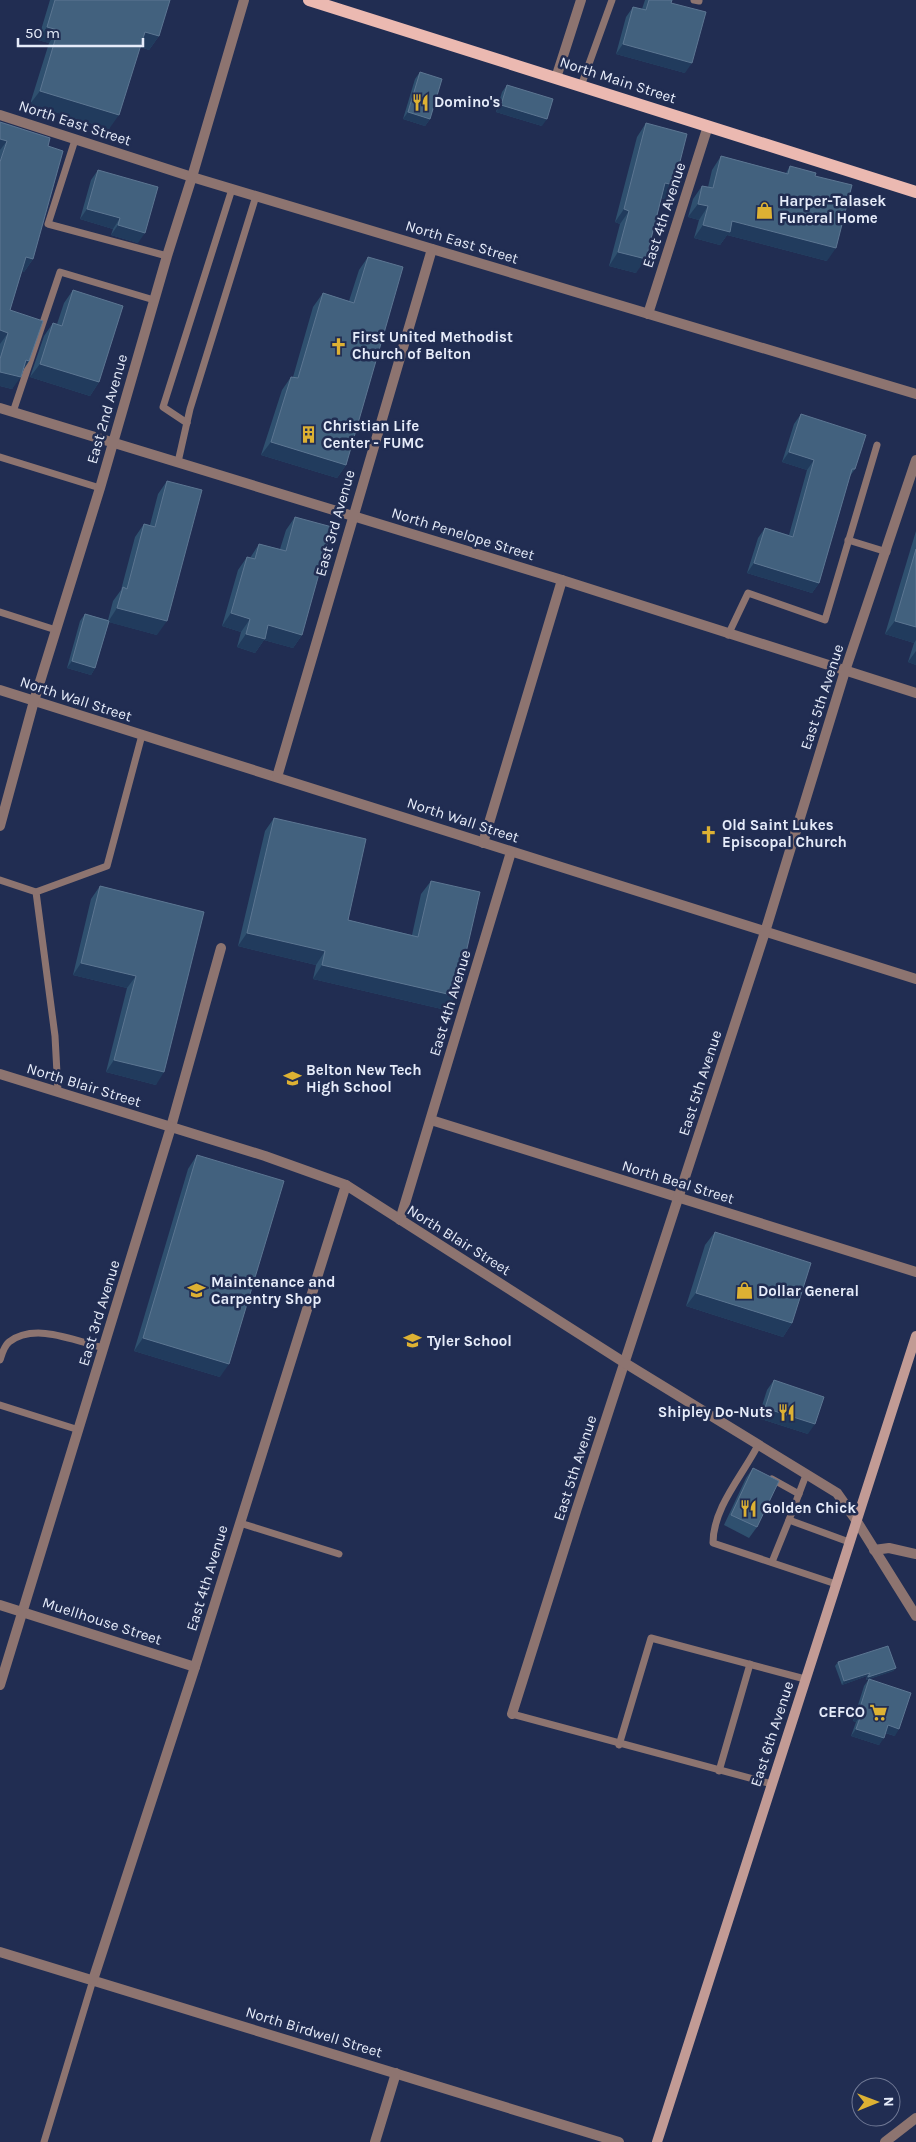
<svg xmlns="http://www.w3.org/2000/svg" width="916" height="2142" font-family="Karla,sans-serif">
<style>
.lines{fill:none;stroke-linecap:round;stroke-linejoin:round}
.service{stroke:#8d7470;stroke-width:7}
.minor{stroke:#8d7470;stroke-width:10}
.tertiary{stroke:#8d7470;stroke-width:10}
.secondary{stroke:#c29b95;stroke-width:10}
.primary{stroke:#ebb9b1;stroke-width:12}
.wall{fill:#2f506f}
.shaded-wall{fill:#213b5d}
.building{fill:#42617e;stroke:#5c7692}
.labels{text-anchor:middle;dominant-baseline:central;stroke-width:5;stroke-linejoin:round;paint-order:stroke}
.street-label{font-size:15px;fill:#e6ecfa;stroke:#212d52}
.poi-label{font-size:15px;font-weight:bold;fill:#e6ecfa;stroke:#212d52;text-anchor:start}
</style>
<rect width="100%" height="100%" fill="#212d52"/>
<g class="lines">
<!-- service -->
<g class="service">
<polyline points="694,0 699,1"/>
<polyline points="581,86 612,0"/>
<polyline points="75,140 48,224 167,256"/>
<polyline points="13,412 60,272 154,300"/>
<polyline points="187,423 163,407 232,189"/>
<polyline points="0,457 100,488"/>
<polyline points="178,462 190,409 256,196"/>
<polyline points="848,540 887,552"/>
<polyline points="0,612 56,630"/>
<polyline points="728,635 748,593 825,620 877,445"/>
<polyline points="0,880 36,892 55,1036 58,1092"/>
<polyline points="36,892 107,866 142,735"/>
<path d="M0,1360C2,1354 4,1346 9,1342C35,1322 75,1341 104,1348"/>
<polyline points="0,1405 79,1430"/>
<path d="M758,1445C743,1475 713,1507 713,1543L836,1584"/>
<polyline points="772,1479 799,1494"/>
<polyline points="789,1520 806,1475"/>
<polyline points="240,1523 339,1554"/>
<polyline points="772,1562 789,1520 849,1542"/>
<polyline points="512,1714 772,1784"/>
<polyline points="619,1745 651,1638 805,1679"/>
<polyline points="719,1771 750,1664"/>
<polyline points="44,2142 93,1980"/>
</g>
<!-- minor -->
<g class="minor">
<polyline points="556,78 581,0"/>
<polyline points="0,115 192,177 916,394"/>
<polyline points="648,314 708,126"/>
<polyline points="0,408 562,580 916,693"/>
<polyline points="0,690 916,979"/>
<polyline points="277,777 432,249"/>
<polyline points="0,826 34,701 100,488 167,256 192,177 244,0"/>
<polyline points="483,843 562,580"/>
<polyline points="431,1120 916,1272"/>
<polyline points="400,1220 511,852"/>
<polyline points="874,1550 889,1548 916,1554"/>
<polyline points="0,1605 195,1667"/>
<polyline points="0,1685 171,1127 221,948"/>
<polyline points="512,1714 577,1508 765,932 845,671 916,460"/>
<polyline points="0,1952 619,2142"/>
<polyline points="93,1980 195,1667 346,1185"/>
<polyline points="375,2142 396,2073"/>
<polyline points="885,2142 916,2118"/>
</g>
<!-- tertiary -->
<polyline class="tertiary" points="0,1074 265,1156 346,1185 625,1363 837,1493 856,1520 916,1616"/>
<!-- secondary -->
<polyline class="secondary" points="657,2142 916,1336"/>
<!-- primary -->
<polyline class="primary" points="309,0 916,192"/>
</g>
<!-- wall -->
<g class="wall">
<polygon points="50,0 169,0 159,36 149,50 140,47 109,129 30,104 49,43 38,40"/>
<polygon points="645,0 672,0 671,3 685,73 616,54 626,17 633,7 642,9"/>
<polygon points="420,72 430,119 425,126 403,119 415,79"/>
<polygon points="507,85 542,126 496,112 502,92"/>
<polygon points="0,122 48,146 33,259 24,272 22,271 10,310 29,361 24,369 12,389 0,386"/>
<polygon points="646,123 665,199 661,198 636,273 609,266 620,224 615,222 637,137"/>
<polygon points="721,156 786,173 790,166 815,176 827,261 727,235 720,245 694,238 699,220 688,217 693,199 702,186 708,187 712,170"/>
<polygon points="98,170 138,243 111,235 113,229 80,219 91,180"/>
<polygon points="368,257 346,465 337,478 261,455 282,390 291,377 293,377 313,307 323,293 349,301 359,270"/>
<polygon points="73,290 99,382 90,396 30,377 44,336 53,323 57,324 64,303"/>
<polygon points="801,414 855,469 850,476 819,583 812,593 747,573 758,538 765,528 789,535 807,470 782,462 794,424"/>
<polygon points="167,481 157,635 109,622 95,668 91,675 67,668 80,621 85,614 108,620 113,601 121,590 135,537 144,524 150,525 158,494"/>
<polygon points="295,517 302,635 293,648 264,640 255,653 237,647 241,632 222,626 238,570 247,557 250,558 259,544 280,549 286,530"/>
<polygon points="916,531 916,665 908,662 914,643 885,634"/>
<polygon points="274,818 348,920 412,935 421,894 431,881 456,996 446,1010 313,979 316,965 238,946 265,831"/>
<polygon points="100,886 204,912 156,1085 106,1072 127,988 73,975 91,899"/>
<polygon points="197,1155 220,1377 134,1351 188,1169"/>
<polygon points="715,1232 792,1323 783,1337 686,1306 705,1245"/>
<polygon points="774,1380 808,1434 758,1418 767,1390"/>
<polygon points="753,1468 757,1527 749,1538 724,1525 746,1478"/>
<polygon points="838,1662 896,1668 893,1671 866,1680 867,1676 842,1685 835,1666"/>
<polygon points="869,1679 895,1736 885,1733 879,1745 851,1736 856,1722 853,1721 864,1686"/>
</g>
<!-- shaded-wall -->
<g class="shaded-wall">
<polygon points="47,27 58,30 49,43 38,40"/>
<polygon points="145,32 159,36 149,50 136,45"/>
<polygon points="623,44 692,63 685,73 616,54"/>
<polygon points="40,91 119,115 109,129 30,104"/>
<polygon points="501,105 547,119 542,126 496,112"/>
<polygon points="408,112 430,119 425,126 403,119"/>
<polygon points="0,139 7,141 0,150"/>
<polygon points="665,183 674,185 665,199 656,196"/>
<polygon points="698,204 708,206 699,220 688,217"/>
<polygon points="87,209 120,218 113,229 80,219"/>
<polygon points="624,209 629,211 620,224 615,222"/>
<polygon points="732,221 836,248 827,261 727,235 720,245 694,238 703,225"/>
<polygon points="118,225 145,233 138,243 111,235"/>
<polygon points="618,252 646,259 636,273 609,266"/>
<polygon points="26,257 33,259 24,272 17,270"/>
<polygon points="0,330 8,333 0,344"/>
<polygon points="26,360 29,361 20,374"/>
<polygon points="40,364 99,382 90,396 30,377"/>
<polygon points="0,372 21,377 12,389 0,386"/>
<polygon points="271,442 346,465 337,478 261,455"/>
<polygon points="789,452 814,460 807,470 782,462"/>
<polygon points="754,563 819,583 812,593 747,573"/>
<polygon points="117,608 167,621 157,635 108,622"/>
<polygon points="231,613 250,619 241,632 222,626"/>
<polygon points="895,621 916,627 916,640 914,643 885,634"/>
<polygon points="268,625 302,635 293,648 264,640 255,653 237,647 246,634"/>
<polygon points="916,651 916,665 908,662"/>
<polygon points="72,661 95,668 91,675 67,668"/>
<polygon points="247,933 325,951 316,965 238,946"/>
<polygon points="81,963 136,976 127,988 73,975"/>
<polygon points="322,965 456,996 446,1010 313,979"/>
<polygon points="114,1060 164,1072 156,1085 106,1072"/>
<polygon points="696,1293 792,1323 783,1337 686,1306"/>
<polygon points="143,1338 229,1364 220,1377 134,1351"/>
<polygon points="765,1408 815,1424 808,1434 758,1418"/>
<polygon points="896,1668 893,1671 866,1680 868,1677"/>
<polygon points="870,1673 867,1676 842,1685 844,1681"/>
<polygon points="858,1714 861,1715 856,1722 853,1721"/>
<polygon points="888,1725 899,1729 895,1736 883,1732"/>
<polygon points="856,1729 884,1738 879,1745 851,1736"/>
</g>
<!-- building -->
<g class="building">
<polygon points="55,0 170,0 159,36 145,32 119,115 40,91 58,30 47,27"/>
<polygon points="649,0 672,0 671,3 706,12 692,63 623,44 633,7 646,10"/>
<polygon points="420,72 442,79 430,119 408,112"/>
<polygon points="507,85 553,99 547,119 501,105"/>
<polygon points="0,122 50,138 48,146 63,151 33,259 26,257 10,310 43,321 29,361 26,360 21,377 0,372 0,359 8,333 0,330 0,162 7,141 0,139"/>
<polygon points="646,123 687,134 674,185 665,183 646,259 618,252 629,211 624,209"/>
<polygon points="721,156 788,174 790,166 816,173 815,176 852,185 836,248 732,221 730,232 703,225 708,206 698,204 702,186 713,188"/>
<polygon points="98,170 158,187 145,233 118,225 120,218 87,209"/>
<polygon points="368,257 403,267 346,465 271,442 291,377 298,378 323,293 354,303"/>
<polygon points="73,290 123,306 99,382 40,364 53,323 62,326"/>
<polygon points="801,414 866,435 855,469 852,469 819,583 754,563 765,528 793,537 814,460 789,452"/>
<polygon points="167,481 202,490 167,621 117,608 123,587 127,589 144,524 155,527"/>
<polygon points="295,517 332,527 302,635 268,625 265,639 246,634 250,619 231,613 247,557 255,559 259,544 286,551"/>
<polygon points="916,549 916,627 895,621"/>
<polygon points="85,614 109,621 95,668 72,661"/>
<polygon points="274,818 366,839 348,920 418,937 431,881 480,892 456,996 322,965 325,951 247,933"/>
<polygon points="100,886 204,912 164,1072 114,1060 136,976 81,963"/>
<polygon points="197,1155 284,1181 229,1364 143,1338"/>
<polygon points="715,1232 811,1263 792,1323 696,1293"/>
<polygon points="774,1380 824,1397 815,1424 765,1408"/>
<polygon points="753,1468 779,1481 757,1527 731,1515"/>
<polygon points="888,1646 896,1668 868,1677 870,1673 844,1681 838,1662"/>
<polygon points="869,1679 911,1693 899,1729 888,1725 884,1738 856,1729 861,1715 858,1714"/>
</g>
<!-- icons -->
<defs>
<symbol id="restaurant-bare" viewBox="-9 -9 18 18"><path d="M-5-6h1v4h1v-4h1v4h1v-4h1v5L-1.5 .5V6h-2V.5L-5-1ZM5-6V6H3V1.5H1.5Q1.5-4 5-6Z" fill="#ddb133" stroke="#212d52" stroke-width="2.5" paint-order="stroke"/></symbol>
<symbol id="shop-bare" viewBox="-9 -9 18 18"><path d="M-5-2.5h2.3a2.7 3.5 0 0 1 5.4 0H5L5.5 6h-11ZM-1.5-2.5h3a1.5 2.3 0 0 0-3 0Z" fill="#ddb133" stroke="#212d52" stroke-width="2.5" paint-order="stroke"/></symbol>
<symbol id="church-bare" viewBox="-9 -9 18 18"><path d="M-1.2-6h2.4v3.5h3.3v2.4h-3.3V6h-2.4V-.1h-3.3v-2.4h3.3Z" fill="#ddb133" stroke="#212d52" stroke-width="2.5" paint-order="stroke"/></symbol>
<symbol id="building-bare" viewBox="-9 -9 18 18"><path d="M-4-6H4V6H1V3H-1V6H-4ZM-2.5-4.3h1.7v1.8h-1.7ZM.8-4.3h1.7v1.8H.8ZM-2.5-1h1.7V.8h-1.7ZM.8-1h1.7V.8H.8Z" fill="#ddb133" stroke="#212d52" stroke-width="2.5" paint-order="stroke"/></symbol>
<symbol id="school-bare" viewBox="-9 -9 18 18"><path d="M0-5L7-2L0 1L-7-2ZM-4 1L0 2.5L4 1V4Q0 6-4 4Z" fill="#ddb133" stroke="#212d52" stroke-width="2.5" paint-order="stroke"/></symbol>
<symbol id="supermarket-bare" viewBox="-9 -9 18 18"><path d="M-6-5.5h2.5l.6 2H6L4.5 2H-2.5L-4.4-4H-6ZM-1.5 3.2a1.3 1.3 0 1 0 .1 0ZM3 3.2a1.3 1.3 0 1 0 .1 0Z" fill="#ddb133" stroke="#212d52" stroke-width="2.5" paint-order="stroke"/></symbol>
</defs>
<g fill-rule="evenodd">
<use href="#restaurant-bare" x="408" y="90" width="25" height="25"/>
<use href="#shop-bare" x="752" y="198" width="25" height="25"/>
<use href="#church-bare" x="326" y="334" width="25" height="25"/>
<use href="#building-bare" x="296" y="422" width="25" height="25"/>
<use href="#church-bare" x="696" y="822" width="25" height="25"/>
<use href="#school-bare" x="280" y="1066" width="25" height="25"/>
<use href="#school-bare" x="184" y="1278" width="25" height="25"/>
<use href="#shop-bare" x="732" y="1278" width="25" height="25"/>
<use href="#school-bare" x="400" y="1328" width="25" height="25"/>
<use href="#restaurant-bare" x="774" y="1400" width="25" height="25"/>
<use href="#restaurant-bare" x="736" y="1496" width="25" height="25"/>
<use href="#supermarket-bare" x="866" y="1700" width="25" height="25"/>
</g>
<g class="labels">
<!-- street labels -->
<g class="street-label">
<text transform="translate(618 80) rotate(18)">North Main Street</text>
<text transform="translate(75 123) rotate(18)">North East Street</text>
<text transform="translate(664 215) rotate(-72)">East 4th Avenue</text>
<text transform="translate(462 242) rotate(17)">North East Street</text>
<text transform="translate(107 409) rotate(-74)">East 2nd Avenue</text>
<text transform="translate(335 523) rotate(-74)">East 3rd Avenue</text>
<text transform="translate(463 534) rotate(17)">North Penelope Street</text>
<text transform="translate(822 697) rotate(-72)">East 5th Avenue</text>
<text transform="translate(76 699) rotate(18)">North Wall Street</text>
<text transform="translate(463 820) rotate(18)">North Wall Street</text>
<text transform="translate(450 1003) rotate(-73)">East 4th Avenue</text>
<text transform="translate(700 1083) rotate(-72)">East 5th Avenue</text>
<text transform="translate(84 1085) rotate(17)">North Blair Street</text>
<text transform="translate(678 1182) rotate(17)">North Beal Street</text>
<text transform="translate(459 1240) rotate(32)">North Blair Street</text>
<text transform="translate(99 1313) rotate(-73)">East 3rd Avenue</text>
<text transform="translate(575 1468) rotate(-72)">East 5th Avenue</text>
<text transform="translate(207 1578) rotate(-73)">East 4th Avenue</text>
<text transform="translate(102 1621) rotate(18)">Muellhouse Street</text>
<text transform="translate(772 1734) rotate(-72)">East 6th Avenue</text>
<text transform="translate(314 2032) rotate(17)">North Birdwell Street</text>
</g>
<!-- poi labels -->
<g class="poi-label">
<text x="434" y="102">Domino's</text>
<text x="779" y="201">Harper-Talasek<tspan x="779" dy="17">Funeral Home</tspan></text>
<text x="352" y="337">First United Methodist<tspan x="352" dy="17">Church of Belton</tspan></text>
<text x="323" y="426">Christian Life<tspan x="323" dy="17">Center - FUMC</tspan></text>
<text x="722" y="825">Old Saint Lukes<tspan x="722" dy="17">Episcopal Church</tspan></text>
<text x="306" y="1070">Belton New Tech<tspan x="306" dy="17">High School</tspan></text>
<text x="211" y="1282">Maintenance and<tspan x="211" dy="17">Carpentry Shop</tspan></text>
<text x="758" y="1291">Dollar General</text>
<text x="427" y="1341">Tyler School</text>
<text x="773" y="1412" text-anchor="end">Shipley Do-Nuts</text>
<text x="762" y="1508">Golden Chick</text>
<text x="865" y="1712" text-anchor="end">CEFCO</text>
</g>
</g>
<!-- north arrow -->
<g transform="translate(876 2102) rotate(89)"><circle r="24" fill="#212d52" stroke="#707995"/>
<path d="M0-4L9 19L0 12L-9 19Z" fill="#ddb133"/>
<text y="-8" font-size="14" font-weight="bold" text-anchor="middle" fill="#e6ecfa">N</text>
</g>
<!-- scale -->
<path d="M18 38v8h125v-8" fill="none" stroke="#e6ecfa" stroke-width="2.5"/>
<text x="25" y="38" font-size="15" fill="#e6ecfa" stroke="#212d52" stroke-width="4" paint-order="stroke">50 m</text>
</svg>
